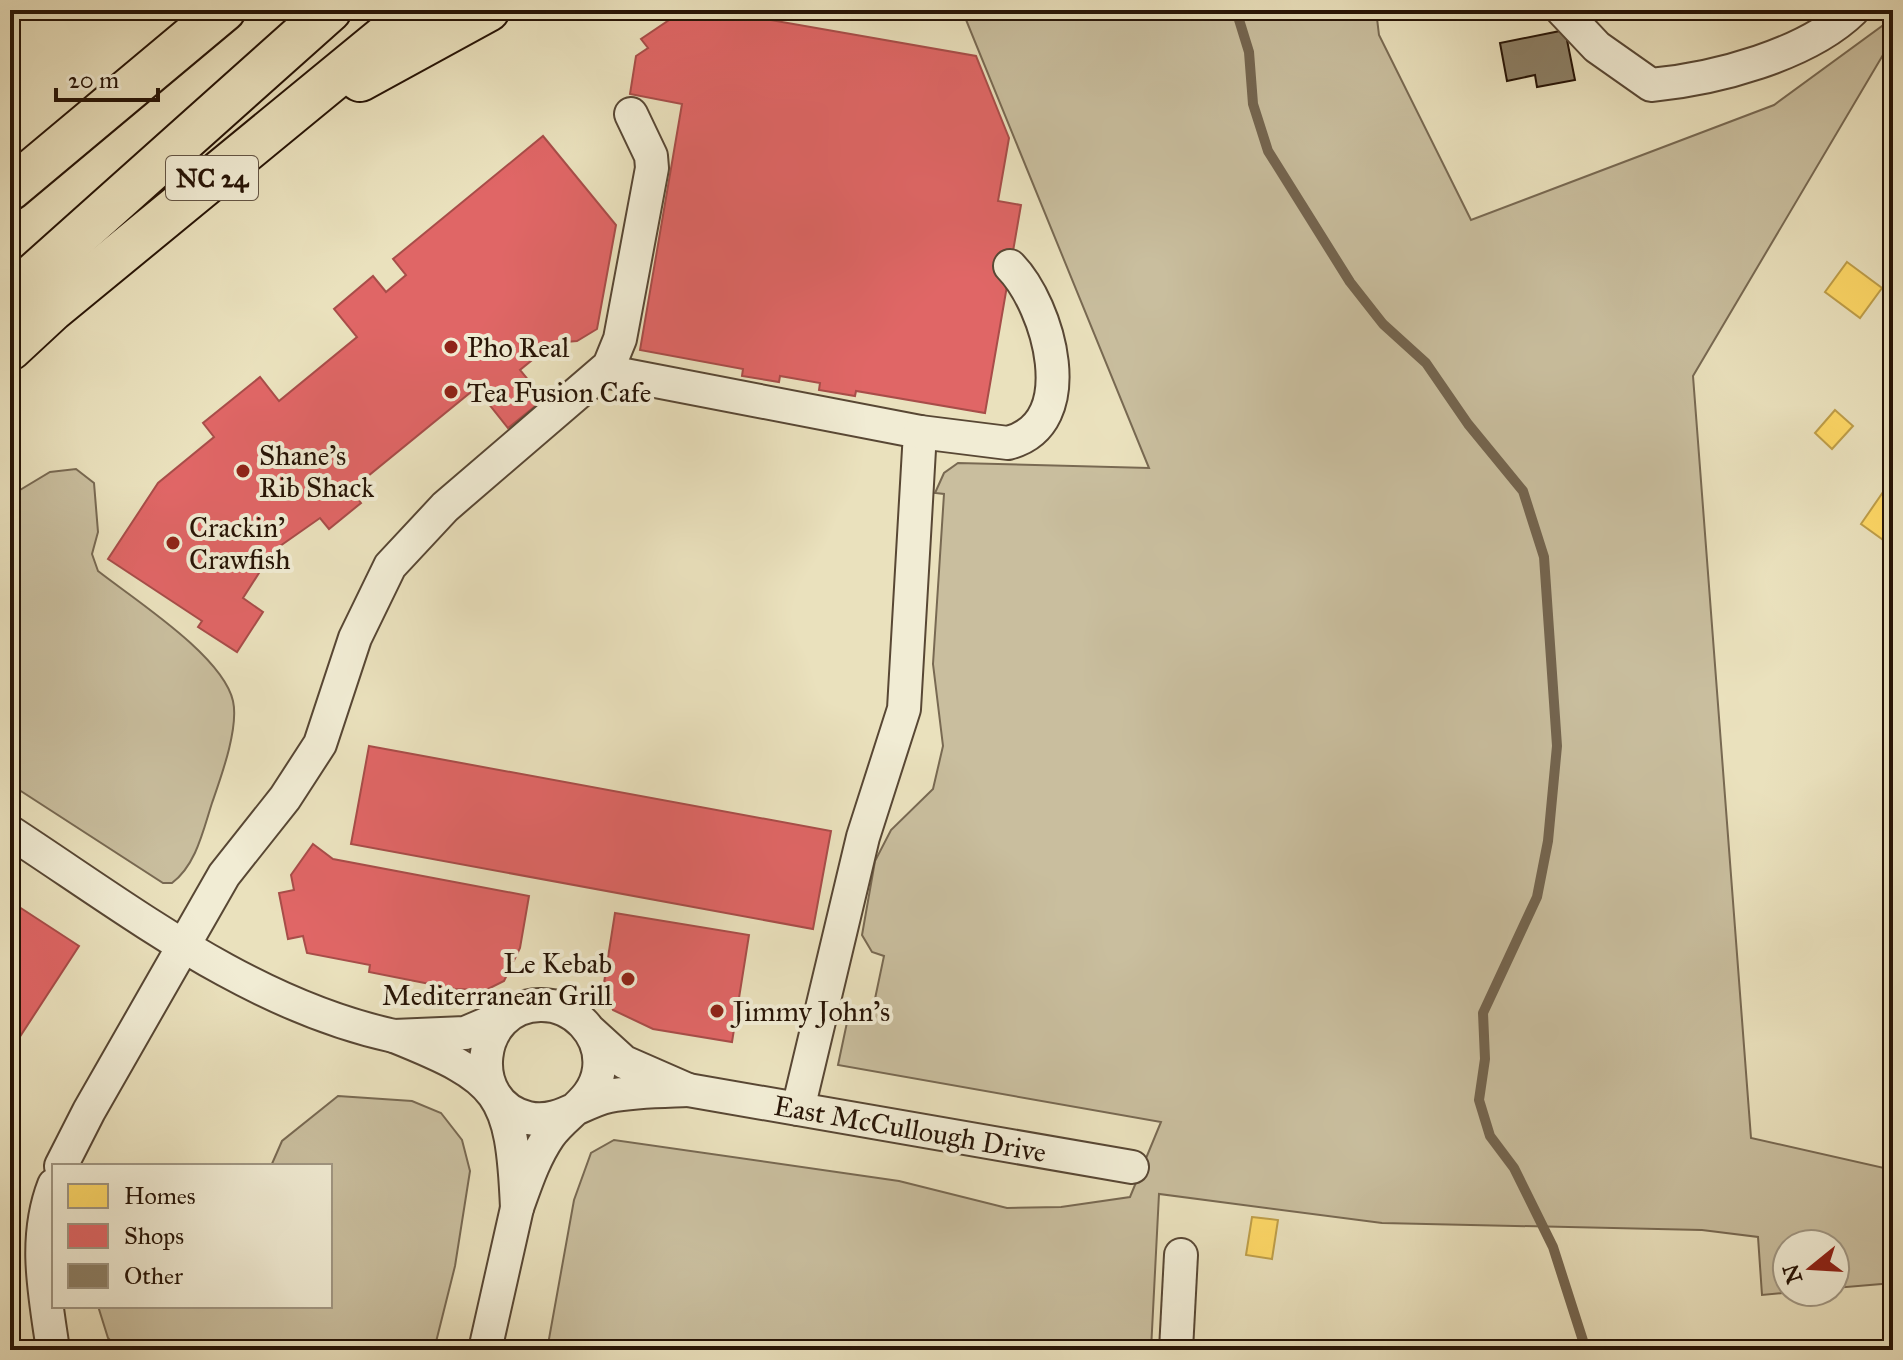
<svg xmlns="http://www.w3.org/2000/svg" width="1903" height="1360" font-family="'IM FELL Great Primer',serif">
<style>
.green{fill:#c9be9e;stroke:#786952;stroke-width:2}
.homes{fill:#ffd966;stroke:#be9e49;stroke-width:2}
.shops{fill:#e06666;stroke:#a84d49;stroke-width:2}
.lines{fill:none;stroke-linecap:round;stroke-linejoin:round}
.stream{stroke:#74654f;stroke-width:10}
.building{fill:#8c7f65;stroke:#271406;stroke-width:2}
.minor-casing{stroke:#584734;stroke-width:36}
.major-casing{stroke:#271406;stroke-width:46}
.minor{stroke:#f1ecd4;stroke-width:32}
.major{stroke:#eae1bd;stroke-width:42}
.poi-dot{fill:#8f2418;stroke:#f1ecd4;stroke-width:3}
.labels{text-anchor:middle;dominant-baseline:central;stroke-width:8;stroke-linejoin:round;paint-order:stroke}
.shield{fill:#f1ecd4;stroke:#645544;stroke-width:2}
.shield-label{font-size:26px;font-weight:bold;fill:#271406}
.poi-label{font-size:28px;fill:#271406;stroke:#f1ecd4;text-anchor:start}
.street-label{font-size:28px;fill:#271406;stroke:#f1ecd4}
</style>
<rect width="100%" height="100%" fill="#eae1bd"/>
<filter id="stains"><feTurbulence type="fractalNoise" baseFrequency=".0025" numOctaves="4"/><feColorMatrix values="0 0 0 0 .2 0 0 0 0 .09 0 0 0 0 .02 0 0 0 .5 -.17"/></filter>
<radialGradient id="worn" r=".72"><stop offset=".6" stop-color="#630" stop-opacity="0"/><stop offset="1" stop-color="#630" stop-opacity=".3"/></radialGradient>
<!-- green -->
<g class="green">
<polygon points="962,10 1376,10 1379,35 1471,220 1774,105 1893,18 1893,38 1693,376 1751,1138 1893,1170 1893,1283 1835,1288 1835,1244 1787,1244 1787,1292 1794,1292 1762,1295 1758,1237 1702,1230 1382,1223 1159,1194 1151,1350 547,1350 574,1200 591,1153 614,1140 899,1181 1007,1208 1061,1207 1130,1197 1161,1122 838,1065 849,1013 853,1009 872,1013 884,956 872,952 862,935 875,861 891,830 933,789 943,746 933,664 944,494 935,493 944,473 958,463 1149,468"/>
<path d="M76,469L94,483L98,532L92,554L98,571C135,600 223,656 233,701C239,728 221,777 212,803C203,831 196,865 172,883H163L10,784V496L50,472Z"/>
<polygon points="338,1096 412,1101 441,1113 462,1140 470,1171 455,1266 434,1350 119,1350 108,1338 98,1306 330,1306 330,1166 271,1166 282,1141"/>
</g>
<!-- homes -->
<g class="homes">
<polygon points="1847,262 1882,288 1860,318 1825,292"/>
<polygon points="1835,410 1853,426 1832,449 1815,433"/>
<polygon points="1892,479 1893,479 1893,547 1861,524"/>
<polygon points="1252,1217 1278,1220 1272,1259 1246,1255"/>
</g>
<!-- shops -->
<g class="shops">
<polygon points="684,10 693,10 697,15 714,10 976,56 1009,138 998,201 1021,205 985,413 856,391 855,396 819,390 820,383 780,376 779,382 742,376 743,369 640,350 682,104 630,94 636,56 648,48 641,39"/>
<polygon points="543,136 616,225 597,329 577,341 553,343 520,370 544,399 508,428 476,388 351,490 361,503 329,529 320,518 273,551 243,598 263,612 237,652 198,627 202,621 108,559 158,483 214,437 203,423 260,377 279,401 357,337 334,309 373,276 386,292 406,275 393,259"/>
<polygon points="369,746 831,831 813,929 351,844"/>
<polygon points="313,844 333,859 529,896 520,948 504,981 486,990 455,989 369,972 370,965 307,953 303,936 288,939 279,893 294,890 291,875"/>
<polygon points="10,901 79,946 10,1052"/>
<polygon points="615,913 749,935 732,1042 653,1029 613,1010 604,983"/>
</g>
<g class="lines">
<!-- stream -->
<polyline class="stream" points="1236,10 1249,52 1253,104 1268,151 1350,282 1383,324 1426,363 1468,424 1523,491 1544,557 1557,746 1548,841 1537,897 1483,1013 1485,1059 1479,1100 1490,1136 1514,1168 1553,1247 1586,1350"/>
</g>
<!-- building -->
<polygon class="building" points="1565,30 1575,80 1537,87 1535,75 1507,81 1500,43"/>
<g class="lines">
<defs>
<g id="minor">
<path d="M1562,10L1597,47L1651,85C1715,79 1807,55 1853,10"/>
<polyline points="604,371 920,432 904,709 863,837 798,1109"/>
<path d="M920,432L1008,443C1083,424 1049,306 1010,266"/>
<path d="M10,832C131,911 251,1005 394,1036"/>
<path d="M512,1013L465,1033L394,1036C501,1079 512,1092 517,1208C526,1183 534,1158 549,1136C566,1112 595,1101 599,1069C603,1035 574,1004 540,1005C476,1006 465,1103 528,1118C559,1125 580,1102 609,1096C635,1091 662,1091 688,1090L624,1062L590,1031"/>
<polyline points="688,1090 1132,1167"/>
<polyline points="61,1166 89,1111 224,875 285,798 320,744 355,638 390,566 445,507 609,366 620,339 652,168 651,156 631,114"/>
<path d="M53,1350C45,1294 33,1239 54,1185"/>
<polyline points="485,1350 517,1208"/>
<polyline points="1176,1350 1181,1255"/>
</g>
<g id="major">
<polyline points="360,80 488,10"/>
<polyline points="10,189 224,10"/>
<polyline points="10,296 330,10"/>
<polyline points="10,349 52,310 417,10"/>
</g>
</defs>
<!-- minor casing -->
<use href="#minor" class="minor-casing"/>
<!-- major casing -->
<use href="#major" class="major-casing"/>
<!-- minor -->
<use href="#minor" class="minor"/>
<!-- major -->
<use href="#major" class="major"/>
</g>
<!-- markers -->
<g class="poi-dot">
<circle cx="451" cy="347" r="8"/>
<circle cx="451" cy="392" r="8"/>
<circle cx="243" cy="471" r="8"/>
<circle cx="173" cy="543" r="8"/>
<circle cx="628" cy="979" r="8"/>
<circle cx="717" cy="1011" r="8"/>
</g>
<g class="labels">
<!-- shield labels -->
<rect class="shield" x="166" y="156" width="92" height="44" rx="6"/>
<g class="shield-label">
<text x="212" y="178">NC 24</text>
</g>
<!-- poi labels -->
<g class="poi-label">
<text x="467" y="347">Pho Real</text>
<text x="467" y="392">Tea Fusion Cafe</text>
<text x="259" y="455">Shane's<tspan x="259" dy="32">Rib Shack</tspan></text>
<text x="189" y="527">Crackin'<tspan x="189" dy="32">Crawfish</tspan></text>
<text x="612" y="963" text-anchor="end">Le Kebab<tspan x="612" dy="32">Mediterranean Grill</tspan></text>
<text x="733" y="1011">Jimmy John's</text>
</g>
<!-- street labels -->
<g class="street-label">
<text transform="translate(910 1129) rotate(10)">East McCullough Drive</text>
</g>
</g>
<!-- margin -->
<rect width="1903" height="1360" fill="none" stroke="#eae1bd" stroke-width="40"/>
<rect x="12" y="12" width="1879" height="1336" fill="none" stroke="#271406" stroke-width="4"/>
<rect x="20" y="20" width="1863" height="1320" fill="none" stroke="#271406" stroke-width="2"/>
<!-- legend -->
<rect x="52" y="1164" width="280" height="144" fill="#f1ecd4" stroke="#a09682" stroke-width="2"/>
<rect x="68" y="1184" width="40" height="24" fill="#ffd966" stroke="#a09682" stroke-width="2"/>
<text x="124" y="1204" font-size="24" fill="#271406">Homes</text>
<rect x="68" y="1224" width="40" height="24" fill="#e06666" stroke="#a09682" stroke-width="2"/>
<text x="124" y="1244" font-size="24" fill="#271406">Shops</text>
<rect x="68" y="1264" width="40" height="24" fill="#8c7f65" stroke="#a09682" stroke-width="2"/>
<text x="124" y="1284" font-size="24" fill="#271406">Other</text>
<!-- north arrow -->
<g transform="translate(1811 1268) rotate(252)"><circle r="38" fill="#f1ecd4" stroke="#a09682" stroke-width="2"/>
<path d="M0-6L14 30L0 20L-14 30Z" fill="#8f2418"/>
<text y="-12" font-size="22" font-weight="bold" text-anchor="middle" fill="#271406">N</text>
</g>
<!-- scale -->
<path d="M56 88v12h102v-12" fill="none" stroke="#271406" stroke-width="4"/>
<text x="68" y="88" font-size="24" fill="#271406" stroke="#f1ecd4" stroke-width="6" paint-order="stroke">20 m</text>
<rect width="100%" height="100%" filter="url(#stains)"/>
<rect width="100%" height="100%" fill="url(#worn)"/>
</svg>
